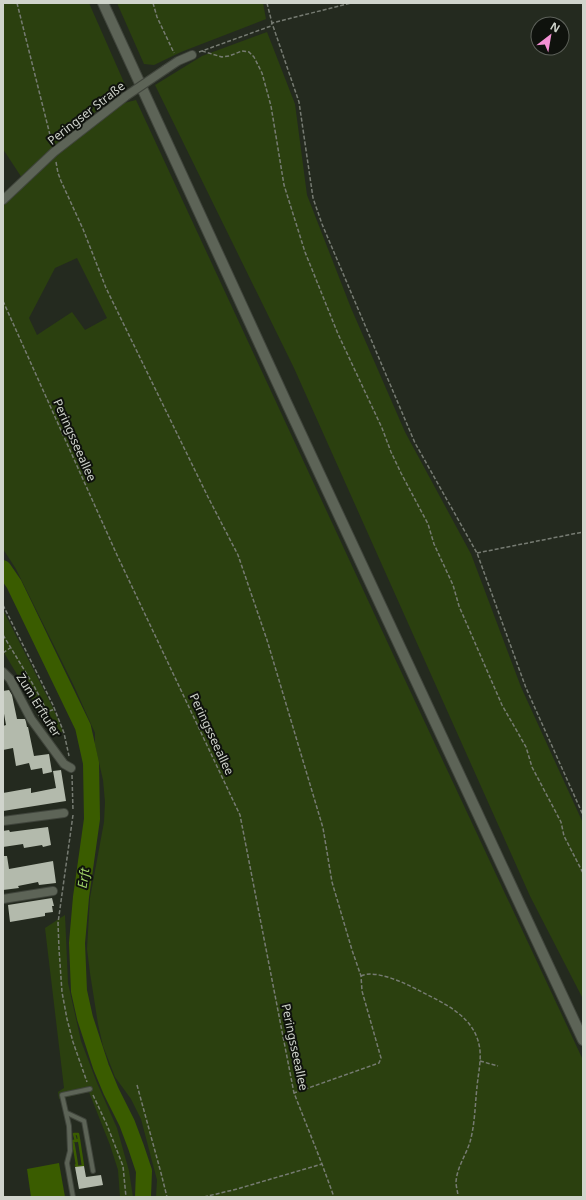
<svg xmlns="http://www.w3.org/2000/svg" width="586" height="1200" font-family="'Noto Sans',sans-serif">
<style>
.green{fill:#2b400f;fill-rule:evenodd}
.water{fill:#3a5c00}
.lines{fill:none;stroke-linecap:round;stroke-linejoin:round}
.stream{stroke:#3a5c00;stroke-width:2.5}
.river{stroke:#3a5c00;stroke-width:16}
.building{fill:#b3baac}
.service-casing{stroke:#40453c;stroke-width:6}
.minor-casing{stroke:#40453c;stroke-width:10}
.secondary-casing{stroke:#40453c;stroke-width:12}
.path{stroke:#767b72;stroke-width:1.5;stroke-dasharray:4 2;stroke-linecap:butt}
.service{stroke:#5d6457;stroke-width:4}
.minor{stroke:#5d6457;stroke-width:8}
.secondary{stroke:#5d6457;stroke-width:10}
.minor-bridge-casing{stroke:#40453c;stroke-width:10;stroke-linecap:butt}
.minor-bridge{stroke:#5d6457;stroke-width:8}
.labels{text-anchor:middle;dominant-baseline:central;stroke-width:4;stroke-linejoin:round;paint-order:stroke}
.street-label{font-size:12px;fill:#d0d4cc;stroke:#0f120d}
.water-label{font-size:13px;font-style:italic;fill:#9fd167;stroke:#0f120d}
</style>
<rect width="100%" height="100%" fill="#242a1f"/>
<!-- green -->
<g class="green">
<polygon points="3,3 89,3 126,87 77,127 22,178 3,149"/>
<polygon points="117,3 263,3 266,19 181,52 154,65 144,64"/>
<polygon points="267,32 295,104 307,195 351,308 405,432 471,554 521,687 583,823 583,999 530,896 294,368 155,85 202,56"/>
<path d="M136,100L398,665L583,1060V1197H156L157,1180L141,1119L131,1099L115,1077L103,1046L98,1024L90,973L87,949L90,898L104,822L105,802L103,780L95,745V733L74,686L16,569L3,549V206L57,154L124,103ZM77,258L107,318L85,330L72,312L37,335L29,318L55,268Z"/>
<polygon points="3,610 52,706 63,731 54,736 3,651"/>
<polygon points="65,915 68,983 81,1041 97,1083 117,1128 129,1171 133,1197 120,1197 118,1170 110,1145 89,1092 59,1099 58,1092 64,1088 45,928"/>
</g>
<!-- water -->
<polygon class="water" points="59,1163 65,1197 31,1197 27,1169"/>
<g class="lines">
<!-- stream -->
<g class="stream">
<polygon points="74,1134 78,1134 79,1140 76,1141"/>
<polygon points="79,1140 83,1166 77,1167 76,1165 77,1165 73,1141"/>
</g>
<!-- river -->
<polyline class="river" points="3,568 14,584 83,727 91,763 92,819 81,897 77,943 79,991 85,1018 101,1067 111,1091 127,1123 136,1147 144,1171 143,1197"/>
</g>
<!-- building -->
<g class="building">
<polygon points="9,690 12,695 17,719 25,719 26,722 27,727 28,727 34,756 49,754 52,772 43,774 42,768 31,770 29,763 16,766 13,748 3,750 3,726 6,725 3,708 3,691"/>
<polygon points="61,770 66,801 3,811 3,793 31,788 31,793 56,788 53,771"/>
<polygon points="48,827 51,845 43,847 42,845 24,848 23,844 3,847 3,831 9,830 10,832"/>
<polygon points="3,856 7,856 9,869 53,861 56,883 39,885 38,882 18,886 19,888 3,890"/>
<polygon points="52,898 54,906 52,906 53,912 45,913 45,916 10,922 8,905"/>
<polygon points="84,1166 86,1177 101,1175 103,1185 79,1189 75,1167"/>
</g>
<g class="lines">
<defs>
<g id="service">
<polyline points="67,1113 84,1121 93,1171"/>
<polyline points="73,1197 67,1163 70,1151 69,1126 62,1095 90,1089"/>
</g>
<g id="minor">
<polyline points="166,69 178,61 192,55"/>
<polyline points="3,200 54,152 126,96"/>
<polyline points="3,672 10,679 31,719 64,764 71,768"/>
<polyline points="3,821 64,813"/>
<polyline points="3,899 53,891"/>
</g>
<polyline id="secondary" points="103,3 288,406 583,1040"/>
</defs>
<!-- service casing -->
<use href="#service" class="service-casing"/>
<!-- minor casing -->
<use href="#minor" class="minor-casing"/>
<!-- secondary casing -->
<use href="#secondary" class="secondary-casing"/>
<!-- path -->
<g class="path">
<polyline points="17,3 52,143"/>
<polyline points="153,3 157,17 174,53"/>
<polyline points="267,3 272,23 299,102 313,198 322,224 415,443 477,553 526,688 583,815"/>
<polyline points="202,51 222,57 229,56 242,51 249,52 254,57 262,73 271,106 284,185 305,252 338,334 382,428 391,452 401,473 428,524 434,544 453,585 459,606 502,705 526,747 532,767 561,822 564,836 583,873"/>
<polyline points="199,52 271,26 272,23 351,3"/>
<polyline points="56,162 58,173 61,181 83,229 106,288 208,497 238,555 267,640 323,828 332,882 352,950 361,976 362,991 381,1058 379,1063 294,1093"/>
<polyline points="3,301 117,555 240,815 294,1093 322,1164 334,1197"/>
<polyline points="477,553 583,532"/>
<polyline points="3,605 53,705 64,733 69,756"/>
<polyline points="3,635 34,686 47,711"/>
<polyline points="3,653 10,648"/>
<polyline points="38,715 55,709"/>
<polyline points="72,775 73,811"/>
<polyline points="73,815 58,923 59,949 62,992 67,1019 73,1042 87,1082"/>
<path d="M361,976C375,969 405,983 418,990C445,1004 477,1017 480,1051C481,1063 478,1075 477,1087C475,1105 475,1124 470,1142C466,1155 457,1167 456,1182C456,1187 458,1192 458,1197"/>
<polyline points="480,1061 498,1066"/>
<polyline points="137,1085 161,1173 167,1197"/>
<polyline points="93,1095 107,1125 123,1166 126,1197"/>
<polyline points="204,1197 237,1189 322,1164"/>
</g>
<!-- service -->
<use href="#service" class="service"/>
<!-- minor -->
<use href="#minor" class="minor"/>
<!-- secondary -->
<use href="#secondary" class="secondary"/>
<defs>
<polyline id="minor-bridge" points="126,96 166,69"/>
</defs>
<!-- minor-bridge casing -->
<use href="#minor-bridge" class="minor-bridge-casing"/>
<!-- minor-bridge -->
<use href="#minor-bridge" class="minor-bridge"/>
</g>
<g class="labels">
<!-- street labels -->
<g class="street-label">
<text transform="translate(86 113) rotate(-38)">Peringser Straße</text>
<text transform="translate(75 440) rotate(66)">Peringsseeallee</text>
<text transform="translate(39 705) rotate(58)">Zum Erftufer</text>
<text transform="translate(212 734) rotate(65)">Peringsseeallee</text>
<text transform="translate(295 1047) rotate(78)">Peringsseeallee</text>
</g>
<!-- water labels -->
<g class="water-label">
<text transform="translate(83 878) rotate(-82)">Erft</text>
</g>
</g>
<!-- border -->
<rect width="586" height="1200" fill="none" stroke="#d0d4cc" stroke-width="8"/>
<!-- north arrow -->
<g transform="translate(550 36) rotate(31)"><circle r="19" fill="#0f120d" stroke="#5c6059"/>
<path d="M0-3L7 15L0 10L-7 15Z" fill="#f491d4"/>
<text y="-6" font-size="11" font-weight="bold" text-anchor="middle" fill="#d0d4cc">N</text>
</g>
</svg>
